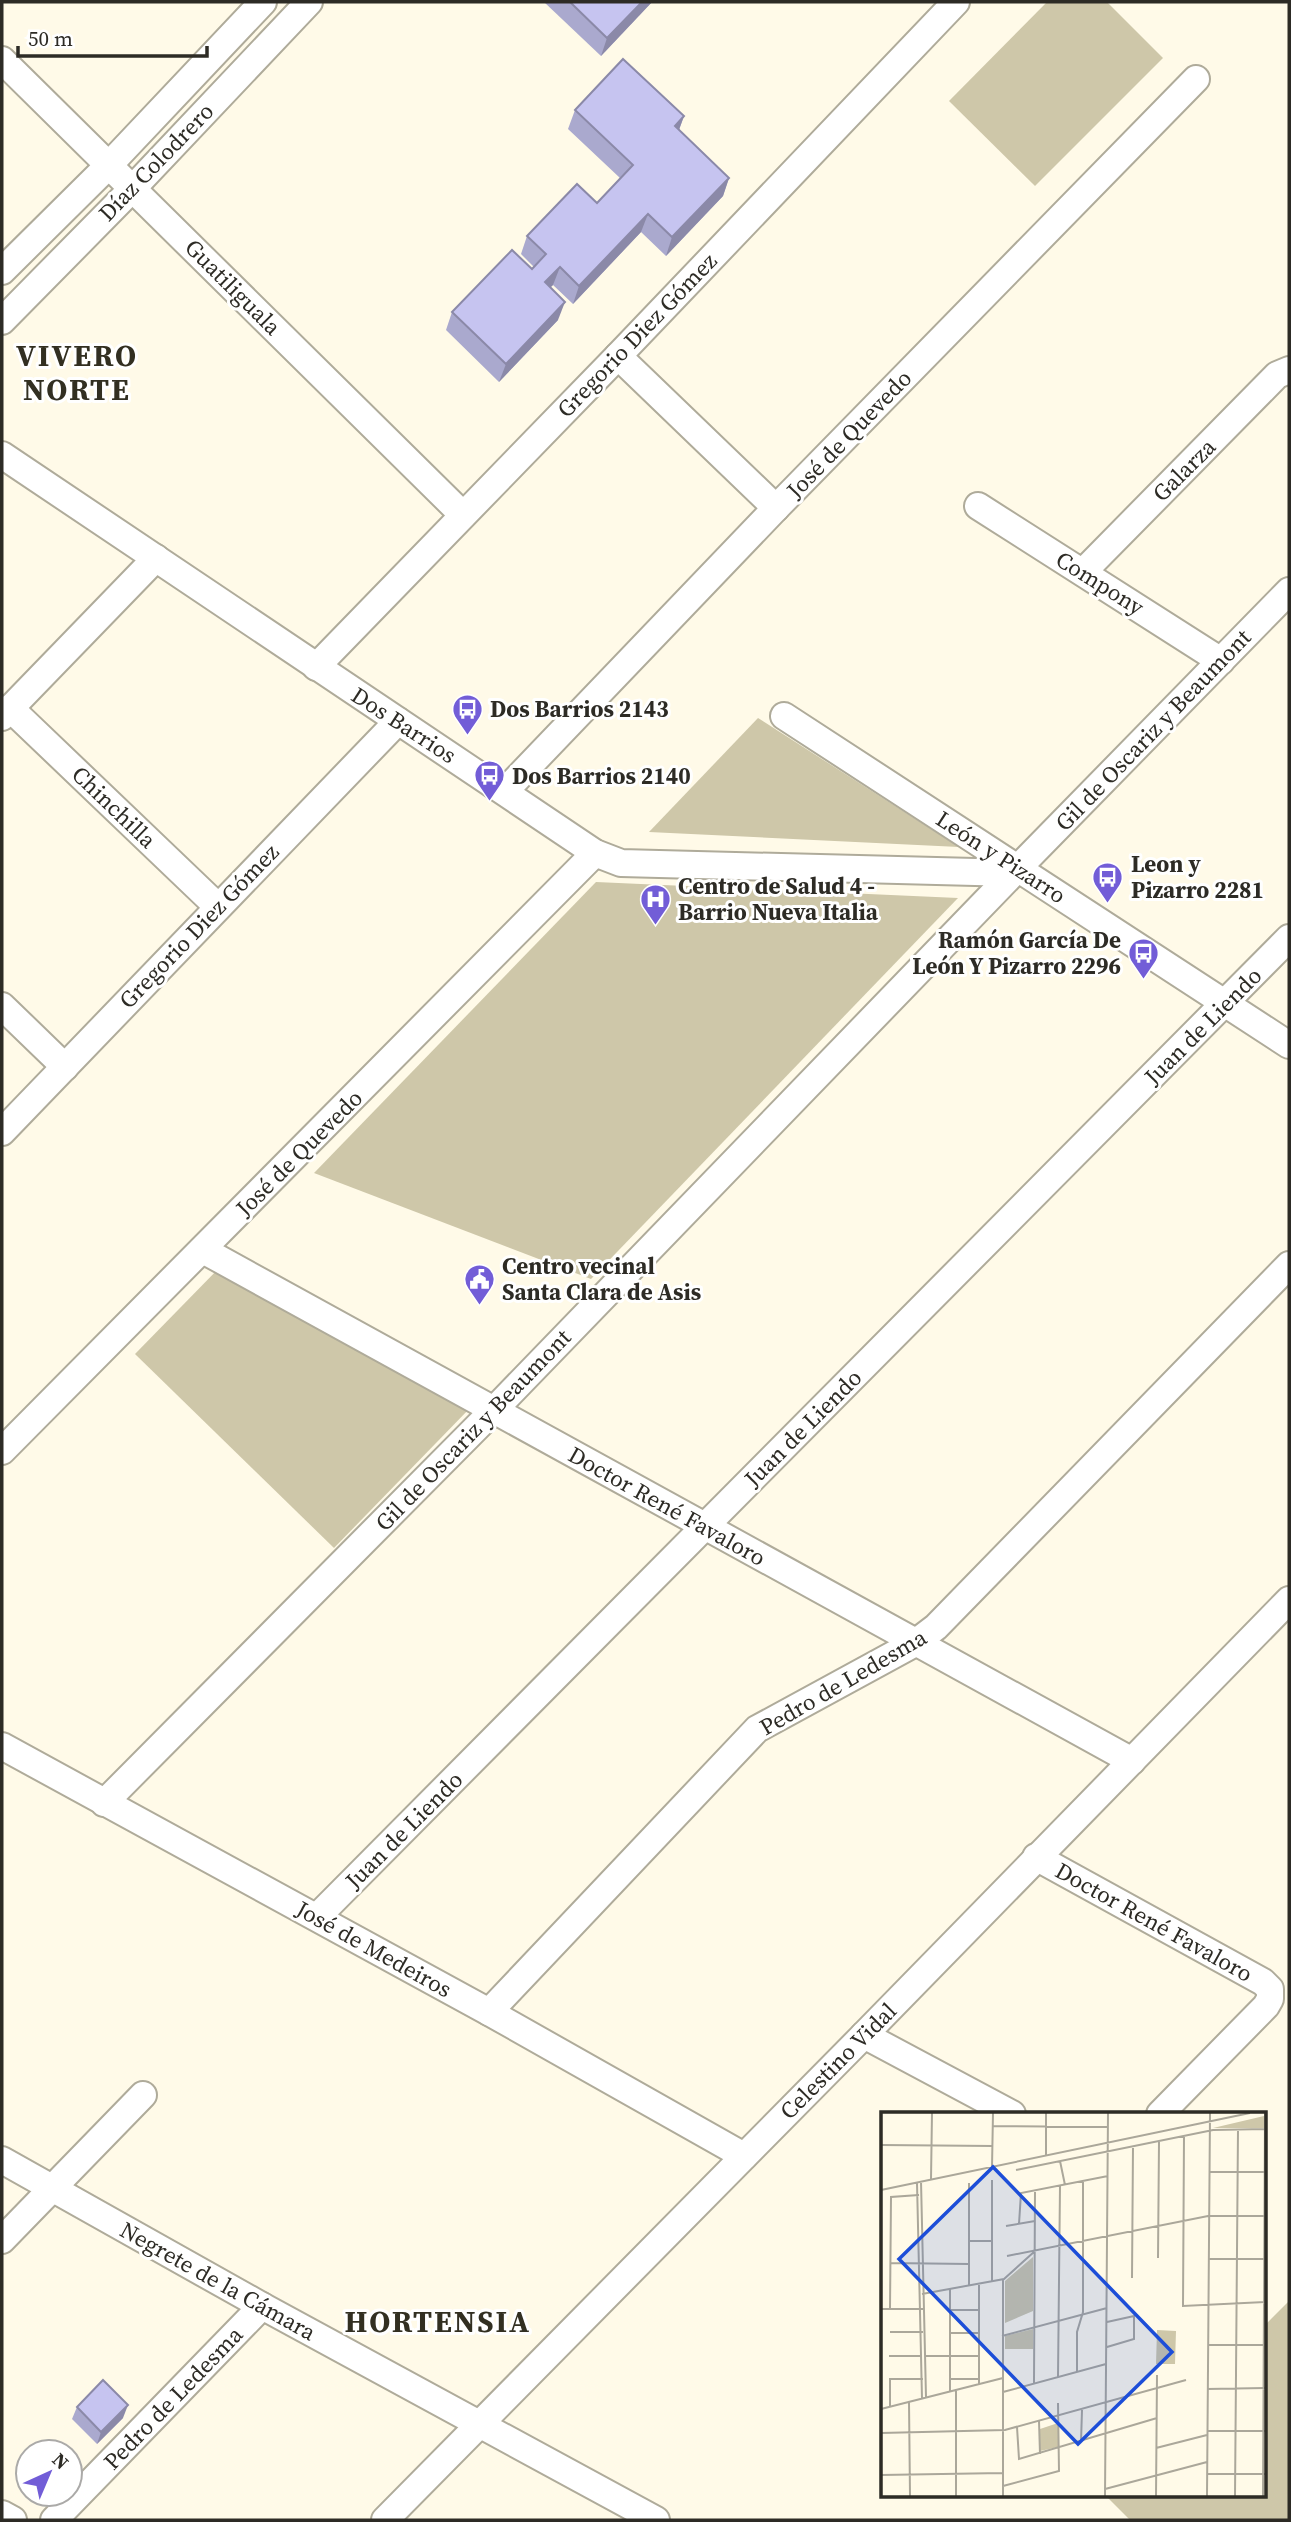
<svg xmlns="http://www.w3.org/2000/svg" width="1291" height="2522" font-family="'Source Serif 4',serif">
<style>
.green{fill:#cec7a9}
.lines{fill:none;stroke-linecap:round;stroke-linejoin:round}
.minor-casing{stroke:#afab9a;stroke-width:30}
.minor{stroke:#fff;stroke-width:26}
.wall{fill:#aaa9ce}
.shaded-wall{fill:#8b89a8}
.building{fill:#c6c4f0;stroke:#8b89a8;stroke-width:2}
.labels{text-anchor:middle;dominant-baseline:central;stroke-width:6;stroke-linejoin:round;paint-order:stroke}
.street-label{font-size:23px;fill:#2d2b25;stroke:#fff}
.poi-label{font-size:23px;font-weight:bold;fill:#2d2b25;stroke:#fff;text-anchor:start}
.district-label{font-size:30px;font-weight:bold;letter-spacing:2px;fill:#322f21;stroke:#fff}
.inset-road{fill:none;stroke:#aba79a;stroke-width:2}
.view{fill:#1d4ed8;fill-opacity:0.15;stroke:#1d4ed8;stroke-width:3.5}
.inset-edge{fill:none;stroke:#2d2b25;stroke-width:3.5}
</style>
<rect width="100%" height="100%" fill="#fffae8"/>
<!-- green -->
<g class="green">
<polygon points="1047,2 1107,2 1163,58 1035,186 949,101"/>
<polygon points="758,718 959,847 649,832"/>
<polygon points="596,882 958,898 591,1279 314,1173"/>
<polygon points="222,1265 471,1407 334,1548 135,1354"/>
<polygon points="1289,2301 1289,2520 1130,2520 1106,2496 1265,2496 1265,2325"/>
</g>
<g class="lines">
<defs>
<g id="minor">
<polyline points="2,60 463,515"/>
<polyline points="2,271 109,165 263,2"/>
<polyline points="2,321 133,188 309,2"/>
<polyline points="618,356 776,508"/>
<polyline points="2,455 595,853 621,863 1014,873"/>
<polyline points="978,506 1221,661"/>
<polyline points="1083,572 1277,375 1289,370"/>
<polyline points="316,667 618,356 956,2"/>
<polyline points="10,708 217,906"/>
<polyline points="784,716 1289,1045"/>
<polyline points="2,717 156,558"/>
<polyline points="505,791 776,508 1196,79"/>
<polyline points="2,1006 65,1067"/>
<polyline points="2,1132 398,721"/>
<polyline points="203,1250 1132,1761"/>
<polyline points="2,1451 595,853"/>
<polyline points="2,1746 489,2012 744,2156"/>
<polyline points="104,1803 494,1410 1018,868 1289,591"/>
<polyline points="1036,1857 1263,1982 1270,1989 1270,1999 1266,2006 1160,2114"/>
<polyline points="317,1917 1289,938"/>
<polyline points="489,2012 757,1729 915,1643 936,1627 1289,1265"/>
<polyline points="864,2035 1012,2114"/>
<polyline points="2,2160 262,2306 656,2520"/>
<polyline points="2,2240 143,2095"/>
<polyline points="2,2514 13,2520"/>
<polyline points="54,2520 262,2306"/>
<polyline points="385,2520 864,2035 1289,1600"/>
</g>
</defs>
<!-- minor casing -->
<use href="#minor" class="minor-casing"/>
<!-- minor -->
<use href="#minor" class="minor"/>
</g>
<!-- wall -->
<g class="wall">
<polygon points="544,2 652,2 601,56"/>
<polygon points="575,110 684,116 679,130 729,178 723,196 666,256 641,232 573,304 553,285 550,287 558,320 499,382 446,330 452,312 534,267 521,254 527,236 597,203 620,178 568,129"/>
<polygon points="77,2407 123,2418 97,2444 72,2419"/>
</g>
<!-- shaded-wall -->
<g class="shaded-wall">
<polygon points="642,2 652,2 601,56 607,38"/>
<polygon points="684,116 677,135 675,126"/>
<polygon points="729,178 723,196 666,256 672,237"/>
<polygon points="648,214 641,232 573,304 579,286"/>
<polygon points="560,267 553,285 538,300 545,282"/>
<polygon points="565,302 558,320 499,382 506,364"/>
<polygon points="128,2405 123,2418 97,2444 101,2432"/>
</g>
<!-- building -->
<g class="building">
<polygon points="570,2 642,2 607,38"/>
<polygon points="623,59 684,116 675,126 729,178 672,237 648,214 579,286 560,267 545,282 565,302 506,364 452,312 512,250 532,269 546,254 527,236 577,184 597,203 633,165 575,110"/>
<polygon points="103,2380 128,2405 101,2432 77,2407"/>
</g>
<!-- icons -->
<defs>
<symbol id="bus-pin" viewBox="-11 -11 22 30"><path d="M0 17L-7.5 6A9.5 9.5 0 1 1 7.5 6Z" fill="#725dd7" stroke="#fff"/><path d="M-5-6H5V4H4V6H2V4H-2V6H-4V4H-5ZM-3.5-4V0h7V-4ZM-3.5 1.2v1.5H-2V1.2ZM2 1.2v1.5H3.5V1.2Z" fill="#fff"/></symbol>
<symbol id="hospital-pin" viewBox="-11 -11 22 30"><path d="M0 17L-7.5 6A9.5 9.5 0 1 1 7.5 6Z" fill="#725dd7" stroke="#fff"/><path d="M-5-5h3v3.5h4V-5h3V5h-3V1.5h-4V5h-3Z" fill="#fff"/></symbol>
<symbol id="civic-pin" viewBox="-11 -11 22 30"><path d="M0 17L-7.5 6A9.5 9.5 0 1 1 7.5 6Z" fill="#725dd7" stroke="#fff"/><path d="M-.6-6.5H3V-4.5H.6V-3L4-1V1h2V6H-6V1h2V-1L-.6-3ZM-1.2 2.5V6h2.4V2.5Z" fill="#fff"/></symbol>
</defs>
<g fill-rule="evenodd">
<use href="#bus-pin" x="450" y="692" width="35" height="47"/>
<use href="#bus-pin" x="472" y="758" width="35" height="47"/>
<use href="#bus-pin" x="1090" y="860" width="35" height="47"/>
<use href="#hospital-pin" x="638" y="882" width="35" height="47"/>
<use href="#bus-pin" x="1126" y="936" width="35" height="47"/>
<use href="#civic-pin" x="462" y="1262" width="35" height="47"/>
</g>
<g class="labels">
<!-- street labels -->
<g class="street-label">
<text transform="translate(156 162) rotate(-46)">Díaz Colodrero</text>
<text transform="translate(233 287) rotate(45)">Guatiliguala</text>
<text transform="translate(637 335) rotate(-46)">Gregorio Diez Gómez</text>
<text transform="translate(849 434) rotate(-46)">José de Quevedo</text>
<text transform="translate(1184 470) rotate(-45)">Galarza</text>
<text transform="translate(1100 583) rotate(32)">Compony</text>
<text transform="translate(404 725) rotate(33)">Dos Barrios</text>
<text transform="translate(1153 730) rotate(-46)">Gil de Oscariz y Beaumont</text>
<text transform="translate(114 807) rotate(44)">Chinchilla</text>
<text transform="translate(1001 857) rotate(33)">León y Pizarro</text>
<text transform="translate(199 926) rotate(-46)">Gregorio Diez Gómez</text>
<text transform="translate(1203 1026) rotate(-45)">Juan de Liendo</text>
<text transform="translate(299 1153) rotate(-45)">José de Quevedo</text>
<text transform="translate(803 1428) rotate(-45)">Juan de Liendo</text>
<text transform="translate(473 1430) rotate(-46)">Gil de Oscariz y Beaumont</text>
<text transform="translate(667 1506) rotate(29)">Doctor René Favaloro</text>
<text transform="translate(843 1682) rotate(-30)">Pedro de Ledesma</text>
<text transform="translate(404 1830) rotate(-45)">Juan de Liendo</text>
<text transform="translate(1154 1922) rotate(29)">Doctor René Favaloro</text>
<text transform="translate(374 1949) rotate(29)">José de Medeiros</text>
<text transform="translate(838 2061) rotate(-45)">Celestino Vidal</text>
<text transform="translate(218 2281) rotate(29)">Negrete de la Cámara</text>
<text transform="translate(173 2398) rotate(-46)">Pedro de Ledesma</text>
</g>
<!-- poi labels -->
<g class="poi-label">
<text x="490" y="709">Dos Barrios 2143</text>
<text x="512" y="776">Dos Barrios 2140</text>
<text x="1131" y="864">Leon y<tspan x="1131" dy="26">Pizarro 2281</tspan></text>
<text x="678" y="886">Centro de Salud 4 -<tspan x="678" dy="26">Barrio Nueva Italia</tspan></text>
<text x="1121" y="940" text-anchor="end">Ramón García De<tspan x="1121" dy="26">León Y Pizarro 2296</tspan></text>
<text x="502" y="1266">Centro vecinal<tspan x="502" dy="26">Santa Clara de Asis</tspan></text>
</g>
<!-- district labels -->
<g class="district-label">
<text x="77" y="355">VIVERO<tspan x="77" dy="34">NORTE</tspan></text>
<text x="438" y="2321">HORTENSIA</text>
</g>
</g>
<!-- overview -->
<g transform="translate(881 2112)">
<rect width="385" height="385" fill="#fffae8"/>
<path d="M383,4V16H332ZM152,145V199L124,211V169ZM152,217V237H124V224ZM276,218L295,219L294,252H275ZM177,311V335L159,339V317Z" fill="#cec7a9"/>
<path class="inset-road" d="M112,14L227,15M303,24L302,194L384,190M0,33L112,34M165,43V1M179,49L184,73M111,55L112,1M135,58L332,18L384,17M328,60H383M50,67L51,1M40,69L45,285M36,71L41,286M88,71V173M0,78L369,1M138,112L140,81L227,64M125,114L154,109M88,129H111M126,144L327,104H385M277,146L278,30M328,147H383M9,151L88,152M251,166L252,34M122,167V384M111,169V68M98,171V272M41,182L123,167L154,139M0,197H43M9,197L10,85L38,83M69,198H98M226,210L253,204V227L226,235M9,220H42M69,221H98M121,224L226,196M328,233H383M8,244H41M45,244H98M196,260V220L202,200V69M177,265L179,74M69,267H98M153,272L154,78M326,277L384,276M69,279V177M122,280L225,252M28,290L29,384M9,294V267H42M0,297L122,266M158,309L159,342M136,315L138,347L276,306M326,319H385M0,321L124,318L305,268M200,330L201,298M275,336L326,323M326,362H385M0,363L122,361M122,374L178,359L177,291M224,377L326,350M75,384V278M224,384L227,1M275,384L276,263M326,384L329,1M354,384L357,17M382,384L384,1"/>
<path class="view" d="M112,55L291,240L197,332L18,147Z"/>
<rect width="385" height="385" class="inset-edge"/>
</g>
<!-- border -->
<rect width="1291" height="2522" fill="none" stroke="#2d2b25" stroke-width="7"/>
<!-- north arrow -->
<g transform="translate(49 2473) rotate(44)"><circle r="33" fill="#ffffff" stroke="#abaaa8" stroke-width="2"/>
<path d="M0-5L12 26L0 18L-12 26Z" fill="#725dd7"/>
<text y="-10" font-size="19" font-weight="bold" text-anchor="middle" fill="#2d2b25">N</text>
</g>
<!-- scale -->
<path d="M18 46v10h189v-10" fill="none" stroke="#2d2b25" stroke-width="3.5"/>
<text x="28" y="46" font-size="21" fill="#2d2b25" stroke="#ffffff" stroke-width="5" paint-order="stroke">50 m</text>
</svg>
